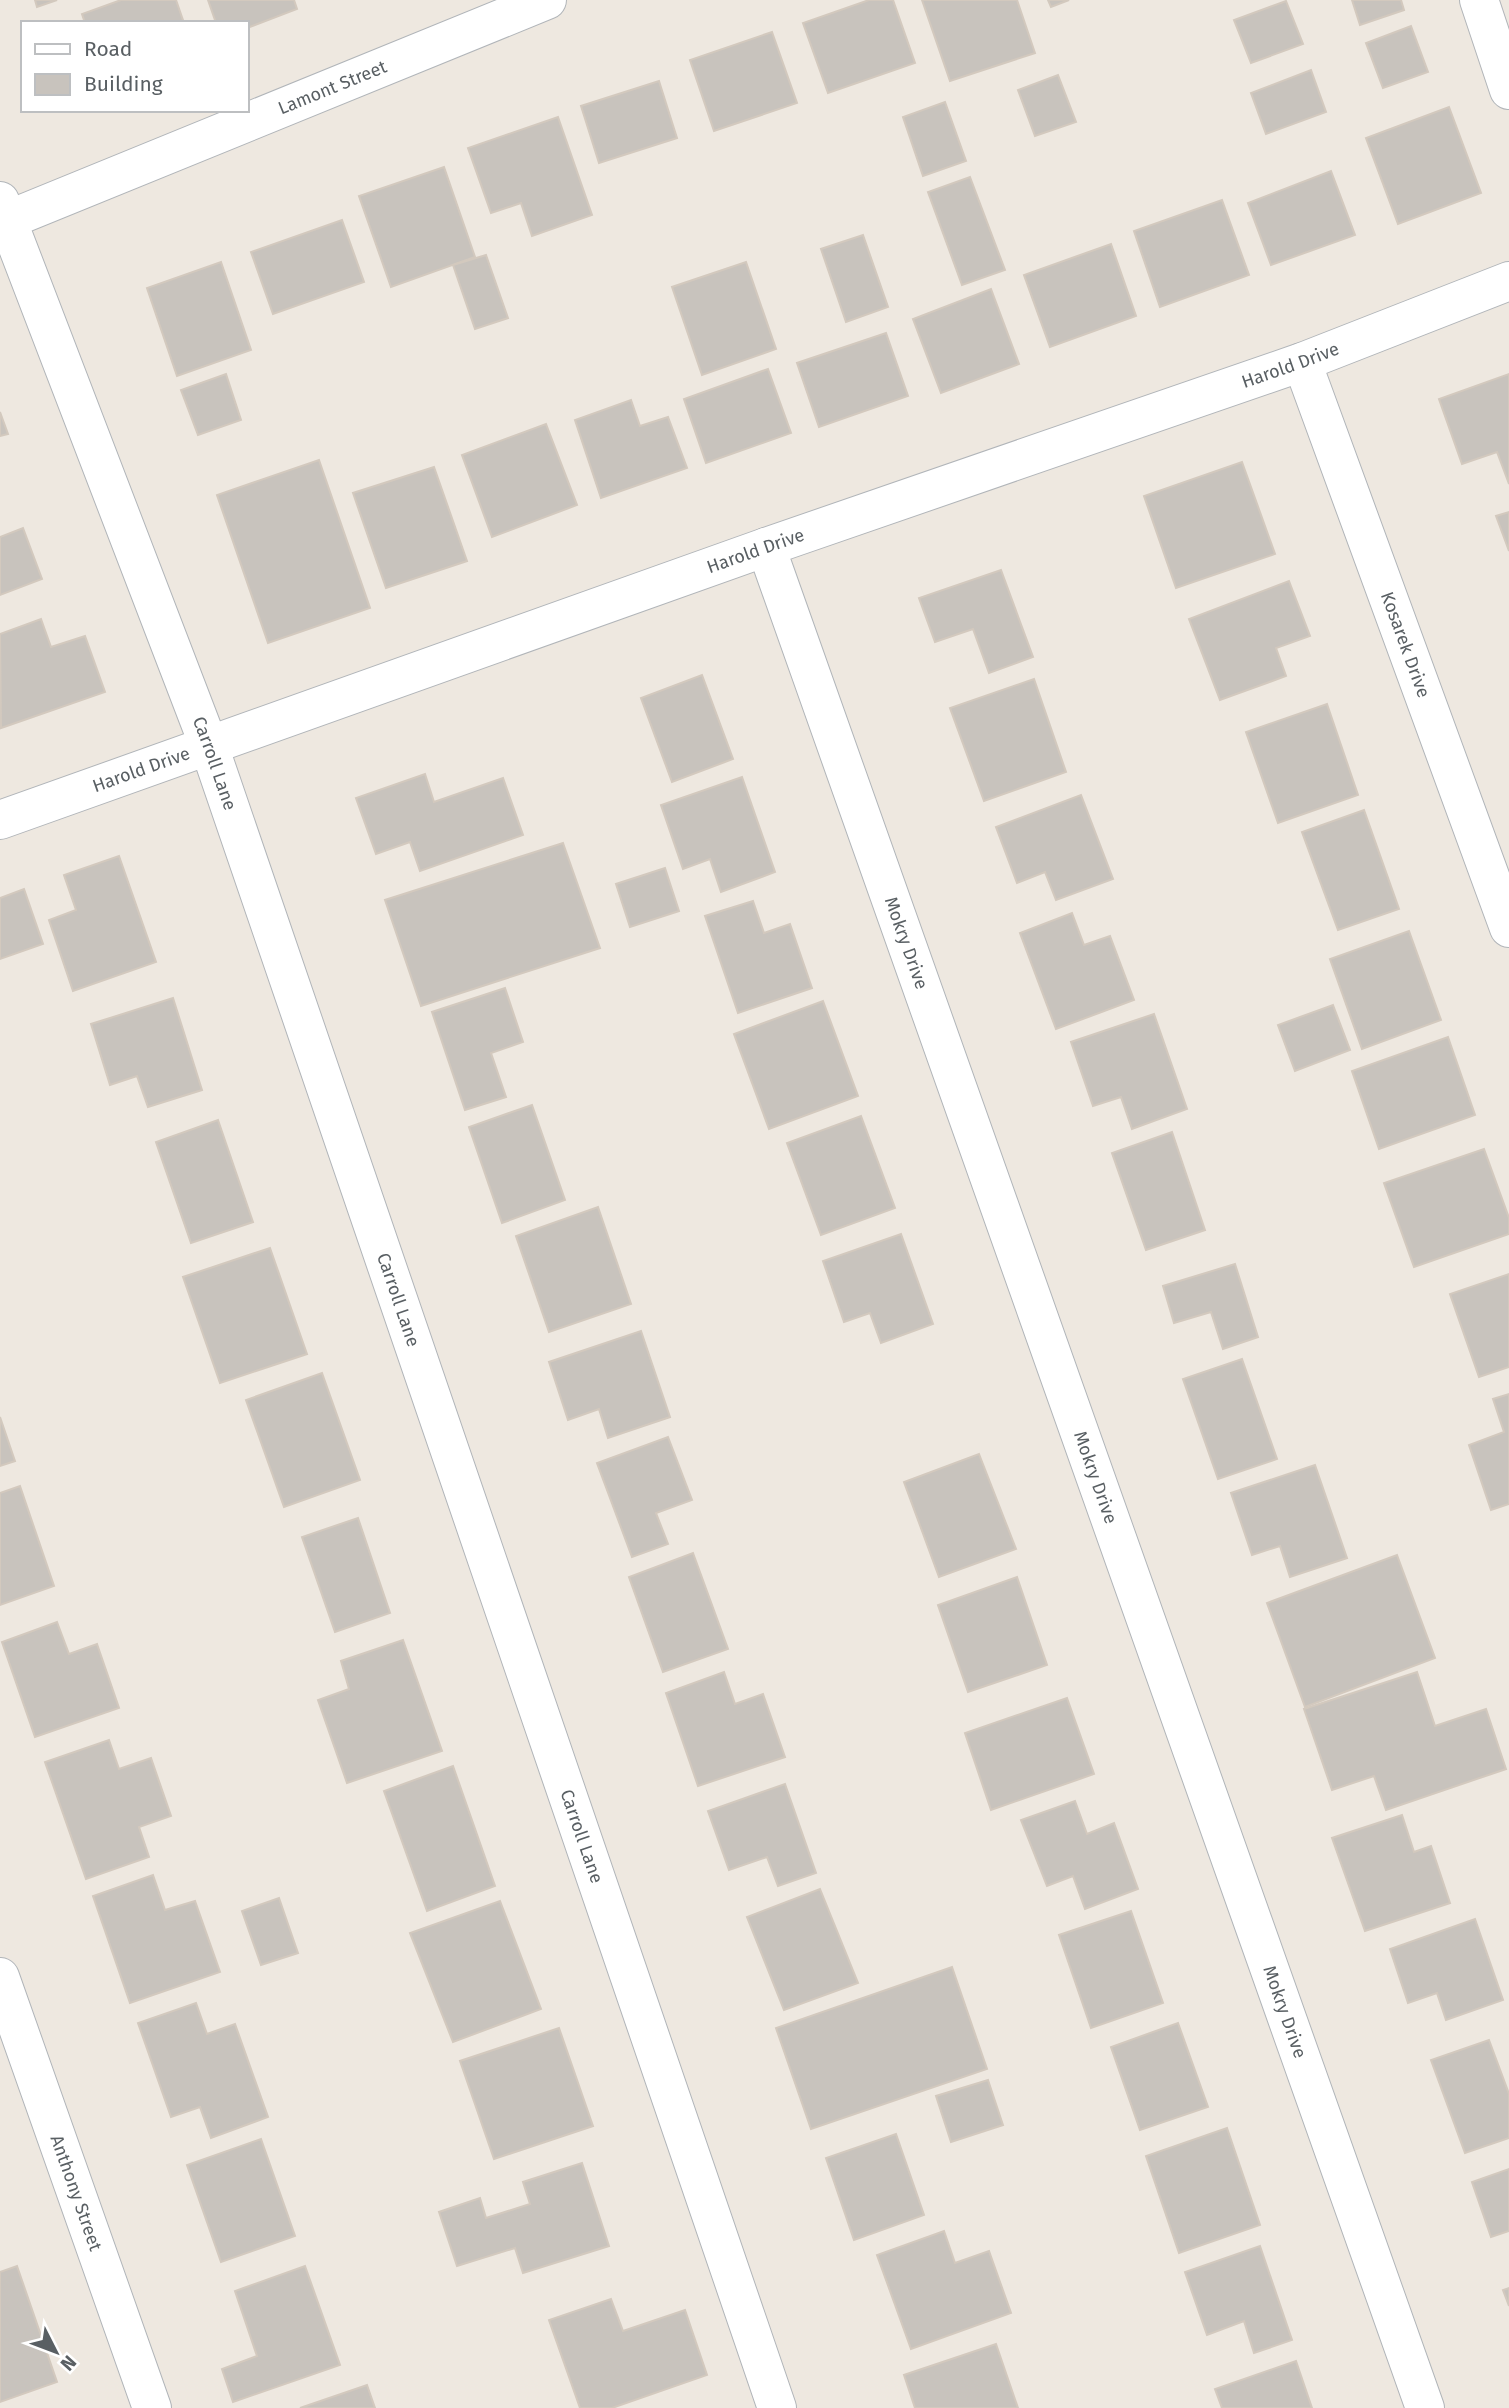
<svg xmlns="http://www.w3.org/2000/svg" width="1509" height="2408" font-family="'Fira Sans',sans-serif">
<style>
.building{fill:#c8c3bd;stroke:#d3c9be;stroke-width:2}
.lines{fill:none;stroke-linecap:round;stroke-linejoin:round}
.minor-casing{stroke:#b1b5b9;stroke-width:40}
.tertiary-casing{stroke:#b1b5b9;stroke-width:40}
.minor{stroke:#fff;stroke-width:38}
.tertiary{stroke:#fff;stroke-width:38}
.labels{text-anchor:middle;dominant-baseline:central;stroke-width:6;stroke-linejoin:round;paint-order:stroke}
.street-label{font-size:18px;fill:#595f63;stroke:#fff}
</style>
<rect width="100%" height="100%" fill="#eee8e0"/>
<!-- building -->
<g class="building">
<polygon points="35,0 57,0 37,7"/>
<polygon points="121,0 176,0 184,23 85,23 82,14"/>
<polygon points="208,0 294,0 297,9 247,28 247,23 216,23"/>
<polygon points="869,0 893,0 915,63 828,93 803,23"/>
<polygon points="922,0 1017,0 1035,53 950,81"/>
<polygon points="1048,0 1069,0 1051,7"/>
<polygon points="1352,0 1401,0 1404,10 1360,25"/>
<polygon points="1286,1 1303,44 1251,63 1234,20"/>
<polygon points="1411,26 1428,72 1383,88 1366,43"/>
<polygon points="772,32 797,103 714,131 690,60"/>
<polygon points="1311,70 1326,112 1266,134 1251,93"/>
<polygon points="1058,75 1076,122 1035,136 1018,90"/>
<polygon points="659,81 677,138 599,163 581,106"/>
<polygon points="945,102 966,161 923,176 903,117"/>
<polygon points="1449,107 1481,193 1398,224 1366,138"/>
<polygon points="558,117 592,215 532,236 521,203 491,213 468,148"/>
<polygon points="444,167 475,257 391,287 359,196"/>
<polygon points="1331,171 1355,235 1271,265 1248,203"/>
<polygon points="970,177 1005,270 962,285 928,192"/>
<polygon points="1222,200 1249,275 1160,307 1134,231"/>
<polygon points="342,220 364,282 273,314 251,252"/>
<polygon points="863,235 888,307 846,322 821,249"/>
<polygon points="1111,244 1136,316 1050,347 1024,275"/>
<polygon points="486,255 508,318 475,329 453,265"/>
<polygon points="221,262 251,350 177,376 147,288"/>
<polygon points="746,262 776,349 702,375 672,287"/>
<polygon points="991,289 1019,364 941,393 913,319"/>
<polygon points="886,333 908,396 819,427 797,363"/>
<polygon points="768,369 791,433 706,463 684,399"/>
<polygon points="226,374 241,420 198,435 181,390"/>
<polygon points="1509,374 1509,484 1497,452 1462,464 1439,399"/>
<polygon points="631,400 640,426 668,417 687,468 601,498 575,420"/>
<polygon points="0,412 8,434 0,436"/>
<polygon points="546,424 577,505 492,537 462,455"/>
<polygon points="319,460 370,608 268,643 217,495"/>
<polygon points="1242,462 1275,554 1176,588 1144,496"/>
<polygon points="434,467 467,561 386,588 353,493"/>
<polygon points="1509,512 1509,551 1496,516"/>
<polygon points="23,528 42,579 0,595 0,537"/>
<polygon points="1001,570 1033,657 989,673 973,629 935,642 919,598"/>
<polygon points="1289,581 1310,636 1276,648 1286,676 1220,700 1189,619"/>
<polygon points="41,619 51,647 85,636 105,692 1,728 0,634"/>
<polygon points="702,675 733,759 672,782 641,698"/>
<polygon points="1034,679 1066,772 984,801 950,708"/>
<polygon points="1327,704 1358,795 1278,823 1246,732"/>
<polygon points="425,774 434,802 503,778 523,835 420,871 410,842 376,854 356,798"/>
<polygon points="742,777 775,872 721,892 710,859 683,869 661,805"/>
<polygon points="1081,795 1113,879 1056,900 1045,872 1017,883 996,827"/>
<polygon points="1364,810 1399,909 1338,930 1302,832"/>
<polygon points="563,843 600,948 421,1006 385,900"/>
<polygon points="119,856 156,962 73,991 49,920 76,910 64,875"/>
<polygon points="665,868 679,911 630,927 616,884"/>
<polygon points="24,889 43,944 0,959 0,898"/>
<polygon points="753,901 764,933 790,924 812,988 738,1013 705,916"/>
<polygon points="1072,913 1084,945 1110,936 1134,1000 1056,1029 1020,933"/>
<polygon points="1409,931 1441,1020 1362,1049 1330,959"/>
<polygon points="505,988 523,1042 491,1053 506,1097 465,1110 432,1012"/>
<polygon points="173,998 202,1090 148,1107 137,1076 110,1085 91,1024"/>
<polygon points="823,1001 858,1096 769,1129 734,1034"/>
<polygon points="1333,1005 1350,1050 1295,1071 1278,1025"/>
<polygon points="1154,1014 1187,1109 1132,1129 1121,1097 1093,1106 1071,1042"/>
<polygon points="1448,1037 1475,1115 1379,1149 1352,1071"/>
<polygon points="532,1105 565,1200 502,1223 469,1127"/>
<polygon points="861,1116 895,1208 821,1235 787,1143"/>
<polygon points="218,1120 253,1222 191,1243 156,1142"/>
<polygon points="1172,1132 1205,1230 1146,1250 1112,1153"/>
<polygon points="1484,1149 1509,1218 1509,1234 1414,1267 1384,1183"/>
<polygon points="598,1207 631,1304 549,1332 516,1236"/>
<polygon points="901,1234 933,1324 881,1343 870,1313 844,1322 823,1261"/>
<polygon points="270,1248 307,1354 220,1383 183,1277"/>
<polygon points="1235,1264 1258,1337 1223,1349 1211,1312 1174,1323 1163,1286"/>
<polygon points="1509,1274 1509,1367 1479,1377 1450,1294"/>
<polygon points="641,1331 670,1417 608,1438 599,1409 568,1420 549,1362"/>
<polygon points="1242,1359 1277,1459 1218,1479 1183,1379"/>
<polygon points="322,1373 360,1480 284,1507 246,1400"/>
<polygon points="1509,1394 1509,1504 1491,1510 1469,1445 1504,1432 1493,1399"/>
<polygon points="0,1417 15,1461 0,1466"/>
<polygon points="668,1437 692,1500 656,1513 668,1544 632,1557 597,1463"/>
<polygon points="979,1454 1016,1549 939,1577 904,1482"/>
<polygon points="1315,1465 1347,1558 1290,1577 1280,1546 1252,1555 1231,1493"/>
<polygon points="20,1486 54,1586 0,1605 0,1493"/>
<polygon points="358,1518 390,1613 335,1632 302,1537"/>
<polygon points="693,1553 728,1649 663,1672 629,1577"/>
<polygon points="1397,1555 1435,1658 1305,1707 1267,1603"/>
<polygon points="1017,1577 1047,1665 968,1692 938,1605"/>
<polygon points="57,1622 69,1654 97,1644 119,1708 35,1737 2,1642"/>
<polygon points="403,1640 442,1751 347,1783 318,1700 349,1689 341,1661"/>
<polygon points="724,1672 735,1704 763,1694 785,1757 698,1786 666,1693"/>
<polygon points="1417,1672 1435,1726 1486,1709 1506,1769 1386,1810 1374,1776 1332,1790 1304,1709"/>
<polygon points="1067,1698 1094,1774 991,1810 965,1733"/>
<polygon points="109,1740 119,1769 151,1758 171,1816 139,1827 149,1857 86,1879 45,1762"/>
<polygon points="453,1766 495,1886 427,1911 384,1791"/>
<polygon points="785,1784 816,1873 778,1886 767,1857 729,1870 708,1811"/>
<polygon points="1075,1801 1087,1834 1114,1823 1138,1889 1085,1909 1073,1876 1047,1886 1021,1820"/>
<polygon points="1402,1815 1414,1852 1431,1846 1450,1903 1365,1931 1332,1838"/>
<polygon points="153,1875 165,1910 195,1901 220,1972 130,2003 93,1896"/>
<polygon points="820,1889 858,1983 784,2010 747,1917"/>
<polygon points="279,1898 298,1953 261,1965 242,1911"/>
<polygon points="500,1901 541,2009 453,2042 410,1933"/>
<polygon points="1131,1911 1163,2003 1091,2028 1059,1935"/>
<polygon points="1475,1919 1503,2000 1446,2020 1437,1993 1408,2003 1390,1949"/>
<polygon points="952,1967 987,2069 811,2129 776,2028"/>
<polygon points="196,2003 207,2034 235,2024 268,2117 211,2138 200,2107 171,2117 138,2023"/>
<polygon points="1178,2023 1208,2107 1140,2130 1111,2047"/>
<polygon points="559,2028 593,2126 494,2159 460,2061"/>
<polygon points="1489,2040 1509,2094 1509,2138 1465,2153 1431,2060"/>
<polygon points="988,2080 1003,2125 951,2142 936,2096"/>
<polygon points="1227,2128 1260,2225 1179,2253 1146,2156"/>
<polygon points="896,2134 924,2215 854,2240 826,2158"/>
<polygon points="261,2139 295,2236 221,2262 187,2165"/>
<polygon points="582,2163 609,2246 523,2273 515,2248 457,2266 439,2212 480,2198 486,2218 530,2204 523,2182"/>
<polygon points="1509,2169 1509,2231 1491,2237 1472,2182"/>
<polygon points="944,2231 955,2263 989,2251 1011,2313 911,2349 877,2255"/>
<polygon points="1260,2246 1292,2340 1254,2353 1244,2321 1207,2335 1185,2272"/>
<polygon points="17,2266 57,2382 0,2402 0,2272"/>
<polygon points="305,2266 340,2365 233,2402 222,2369 257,2356 235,2291"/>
<polygon points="1509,2288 1509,2306 1503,2290"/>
<polygon points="611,2299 623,2331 685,2310 707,2375 612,2408 580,2408 549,2320"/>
<polygon points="996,2344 1018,2408 915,2408 904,2375"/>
<polygon points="1296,2361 1312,2408 1222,2408 1215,2389"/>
<polygon points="367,2385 375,2408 300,2408"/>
</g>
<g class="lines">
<defs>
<g id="minor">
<polyline points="1479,0 1509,90"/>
<path id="s1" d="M0,223L547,0"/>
<path id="s2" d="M1302,362L1509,928"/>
<path id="s3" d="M766,547L1425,2408"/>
<path id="s4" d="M0,820L766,547L1302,362L1509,281"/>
<path id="s5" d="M0,1977L152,2408"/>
</g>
<g id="tertiary">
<path id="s6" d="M0,201L209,746L777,2408"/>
</g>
</defs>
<!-- minor casing -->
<use href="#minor" class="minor-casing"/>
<!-- tertiary casing -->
<use href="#tertiary" class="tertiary-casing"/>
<!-- minor -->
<use href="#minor" class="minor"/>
<!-- tertiary -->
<use href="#tertiary" class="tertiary"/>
</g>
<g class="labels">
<!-- street labels -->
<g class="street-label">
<text stroke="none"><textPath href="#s1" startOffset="359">Lamont Street</textPath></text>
<text stroke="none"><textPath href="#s4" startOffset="1368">Harold Drive</textPath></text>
<text stroke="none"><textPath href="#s4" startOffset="802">Harold Drive</textPath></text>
<text stroke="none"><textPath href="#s2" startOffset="301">Kosarek Drive</textPath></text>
<text stroke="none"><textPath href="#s6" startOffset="602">Carroll Lane</textPath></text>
<text stroke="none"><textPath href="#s4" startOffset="150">Harold Drive</textPath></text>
<text stroke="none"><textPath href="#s3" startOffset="420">Mokry Drive</textPath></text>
<text stroke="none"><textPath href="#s6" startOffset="1169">Carroll Lane</textPath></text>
<text stroke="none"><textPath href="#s3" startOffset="987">Mokry Drive</textPath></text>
<text stroke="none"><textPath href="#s6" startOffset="1736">Carroll Lane</textPath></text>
<text stroke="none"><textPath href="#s3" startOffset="1554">Mokry Drive</textPath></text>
<text stroke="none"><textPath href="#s5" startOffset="229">Anthony Street</textPath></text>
</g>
</g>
<!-- legend -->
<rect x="21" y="21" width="228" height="91" fill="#ffffff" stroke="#bdbfc1" stroke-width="2"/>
<rect x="35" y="44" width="35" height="10" fill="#ffffff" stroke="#bdbfc1" stroke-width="2"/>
<text x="84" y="56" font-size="21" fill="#595f63">Road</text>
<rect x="35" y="74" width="35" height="21" fill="#c8c3bd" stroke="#bdbfc1" stroke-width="2"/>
<text x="84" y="91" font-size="21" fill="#595f63">Building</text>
<!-- north arrow -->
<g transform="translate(56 2352) rotate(132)" stroke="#ffffff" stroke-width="5" paint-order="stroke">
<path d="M0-5L12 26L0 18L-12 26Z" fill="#595f63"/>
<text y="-10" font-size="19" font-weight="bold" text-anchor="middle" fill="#595f63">N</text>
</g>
</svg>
